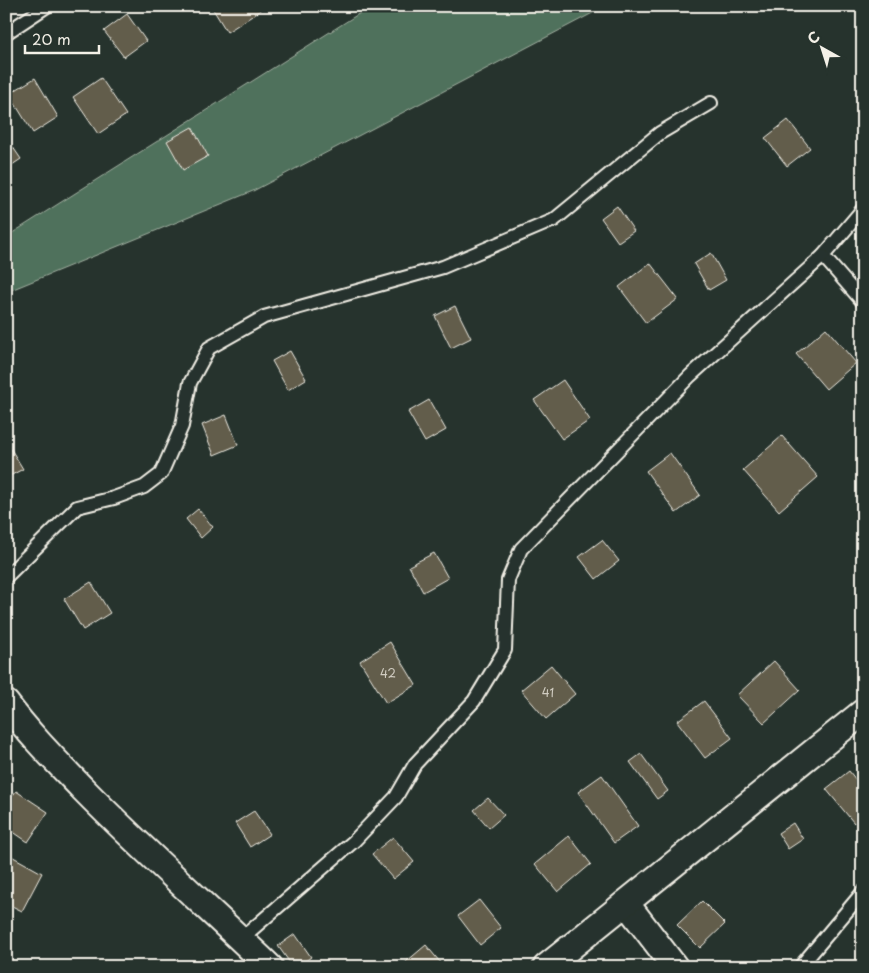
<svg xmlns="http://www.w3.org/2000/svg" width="869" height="973" font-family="'Playpen Sans',sans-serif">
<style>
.green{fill:#50715c;stroke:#a2b1a2}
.building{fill:#625d4b;stroke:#f4f1e8}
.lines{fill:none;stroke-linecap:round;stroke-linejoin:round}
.lane-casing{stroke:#f4f1e8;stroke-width:16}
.street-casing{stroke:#f4f1e8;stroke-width:29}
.lane{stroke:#26332d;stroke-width:12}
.street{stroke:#26332d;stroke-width:25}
.labels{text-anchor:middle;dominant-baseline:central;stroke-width:5;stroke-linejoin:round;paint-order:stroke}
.number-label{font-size:12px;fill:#d0ccc1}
</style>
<rect width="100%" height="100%" fill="#26332d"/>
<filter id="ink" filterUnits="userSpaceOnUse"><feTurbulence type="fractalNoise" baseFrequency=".02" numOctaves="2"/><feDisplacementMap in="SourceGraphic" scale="10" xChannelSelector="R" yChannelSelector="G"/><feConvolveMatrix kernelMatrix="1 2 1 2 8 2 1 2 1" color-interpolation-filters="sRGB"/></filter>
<g filter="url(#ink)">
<!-- green -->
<polygon class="green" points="371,6 606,6 253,191 6,292 6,237"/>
<!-- building -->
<g class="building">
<polygon points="211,6 258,6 260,11 227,32"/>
<polygon points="127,14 146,41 124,57 104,31"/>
<polygon points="35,78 58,117 33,133 9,94"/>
<polygon points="101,78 126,115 98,134 73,97"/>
<polygon points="788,120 810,148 787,166 765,138"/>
<polygon points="192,127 208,156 183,170 167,141"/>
<polygon points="6,137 21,159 6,169"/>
<polygon points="617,206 634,231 618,242 601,218"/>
<polygon points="711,253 726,280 709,290 694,264"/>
<polygon points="650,263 678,299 646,323 619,287"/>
<polygon points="455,306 471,338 451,348 435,316"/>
<polygon points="826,328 856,363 826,389 796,354"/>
<polygon points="290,351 306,379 288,390 272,361"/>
<polygon points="563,380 590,420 562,439 534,400"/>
<polygon points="429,400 446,430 425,442 408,412"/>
<polygon points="226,415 238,445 214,455 202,425"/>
<polygon points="782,436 818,477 779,511 743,470"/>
<polygon points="6,441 23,469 6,478"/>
<polygon points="670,453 700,495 676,513 646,471"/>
<polygon points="198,509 213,527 201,538 186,519"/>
<polygon points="602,540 619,561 596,579 579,557"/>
<polygon points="434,553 448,578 423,592 409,566"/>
<polygon points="91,582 110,613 83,630 64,599"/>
<polygon points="390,642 416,685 386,703 360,661"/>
<polygon points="774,661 800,690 764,723 737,695"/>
<polygon points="551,665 575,694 546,719 521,690"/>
<polygon points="704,701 732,738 705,758 677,721"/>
<polygon points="641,754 668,791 657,799 630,762"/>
<polygon points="849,771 863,789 863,816 854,823 826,789"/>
<polygon points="602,775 638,826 614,843 578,792"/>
<polygon points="16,791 48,812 28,842 6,827 6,805"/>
<polygon points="488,798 504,815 489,828 474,810"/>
<polygon points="254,811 270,834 250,847 235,823"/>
<polygon points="793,823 803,839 788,849 778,833"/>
<polygon points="569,836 591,864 558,892 535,864"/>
<polygon points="393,837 414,862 393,879 372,854"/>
<polygon points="6,853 42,873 22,911 6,903"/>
<polygon points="479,900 501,928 480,945 458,916"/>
<polygon points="702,901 725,924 700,948 677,925"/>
<polygon points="295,934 311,957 297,967 293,967 278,946"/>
<polygon points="426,945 444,967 400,967"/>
</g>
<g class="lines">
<defs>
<g id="lane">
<polyline points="6,33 47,6"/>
<polyline points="863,209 823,256 863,302"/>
<polyline points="6,577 77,507 114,498 144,487 161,474 182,426 190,383 209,348 264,317 443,267 554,220 660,133 711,103"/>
<polyline points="241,939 354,841 396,797 415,764 474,701 505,650 508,580 521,549 690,376 823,256"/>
<polyline points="800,967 863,892"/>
</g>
<g id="street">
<path d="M6,703C29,734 56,761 82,788C143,850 207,907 270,967"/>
<polyline points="626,903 675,967"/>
<polyline points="546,967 863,712"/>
</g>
</defs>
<!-- lane casing -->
<use href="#lane" class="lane-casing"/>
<!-- street casing -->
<use href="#street" class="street-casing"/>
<!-- lane -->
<use href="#lane" class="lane"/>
<!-- street -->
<use href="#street" class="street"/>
</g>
</g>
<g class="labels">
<!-- number labels -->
<g class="number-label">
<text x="388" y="673">42</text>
<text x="548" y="692">41</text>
</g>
</g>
<!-- margin -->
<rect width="869" height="973" fill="none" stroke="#26332d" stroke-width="25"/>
<rect x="12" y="12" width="844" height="948" fill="none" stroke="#f4f1e8" stroke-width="2" filter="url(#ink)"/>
<!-- north arrow -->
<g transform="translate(822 48) rotate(321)" stroke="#26332d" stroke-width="4" paint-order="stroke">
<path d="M0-4L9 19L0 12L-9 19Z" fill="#f4f1e8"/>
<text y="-8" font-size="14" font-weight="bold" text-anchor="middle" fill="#f4f1e8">С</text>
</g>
<!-- scale -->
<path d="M25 45v8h74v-8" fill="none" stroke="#f4f1e8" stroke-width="2.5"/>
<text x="32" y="45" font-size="15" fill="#f4f1e8" stroke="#26332d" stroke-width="4" paint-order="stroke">20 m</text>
</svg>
